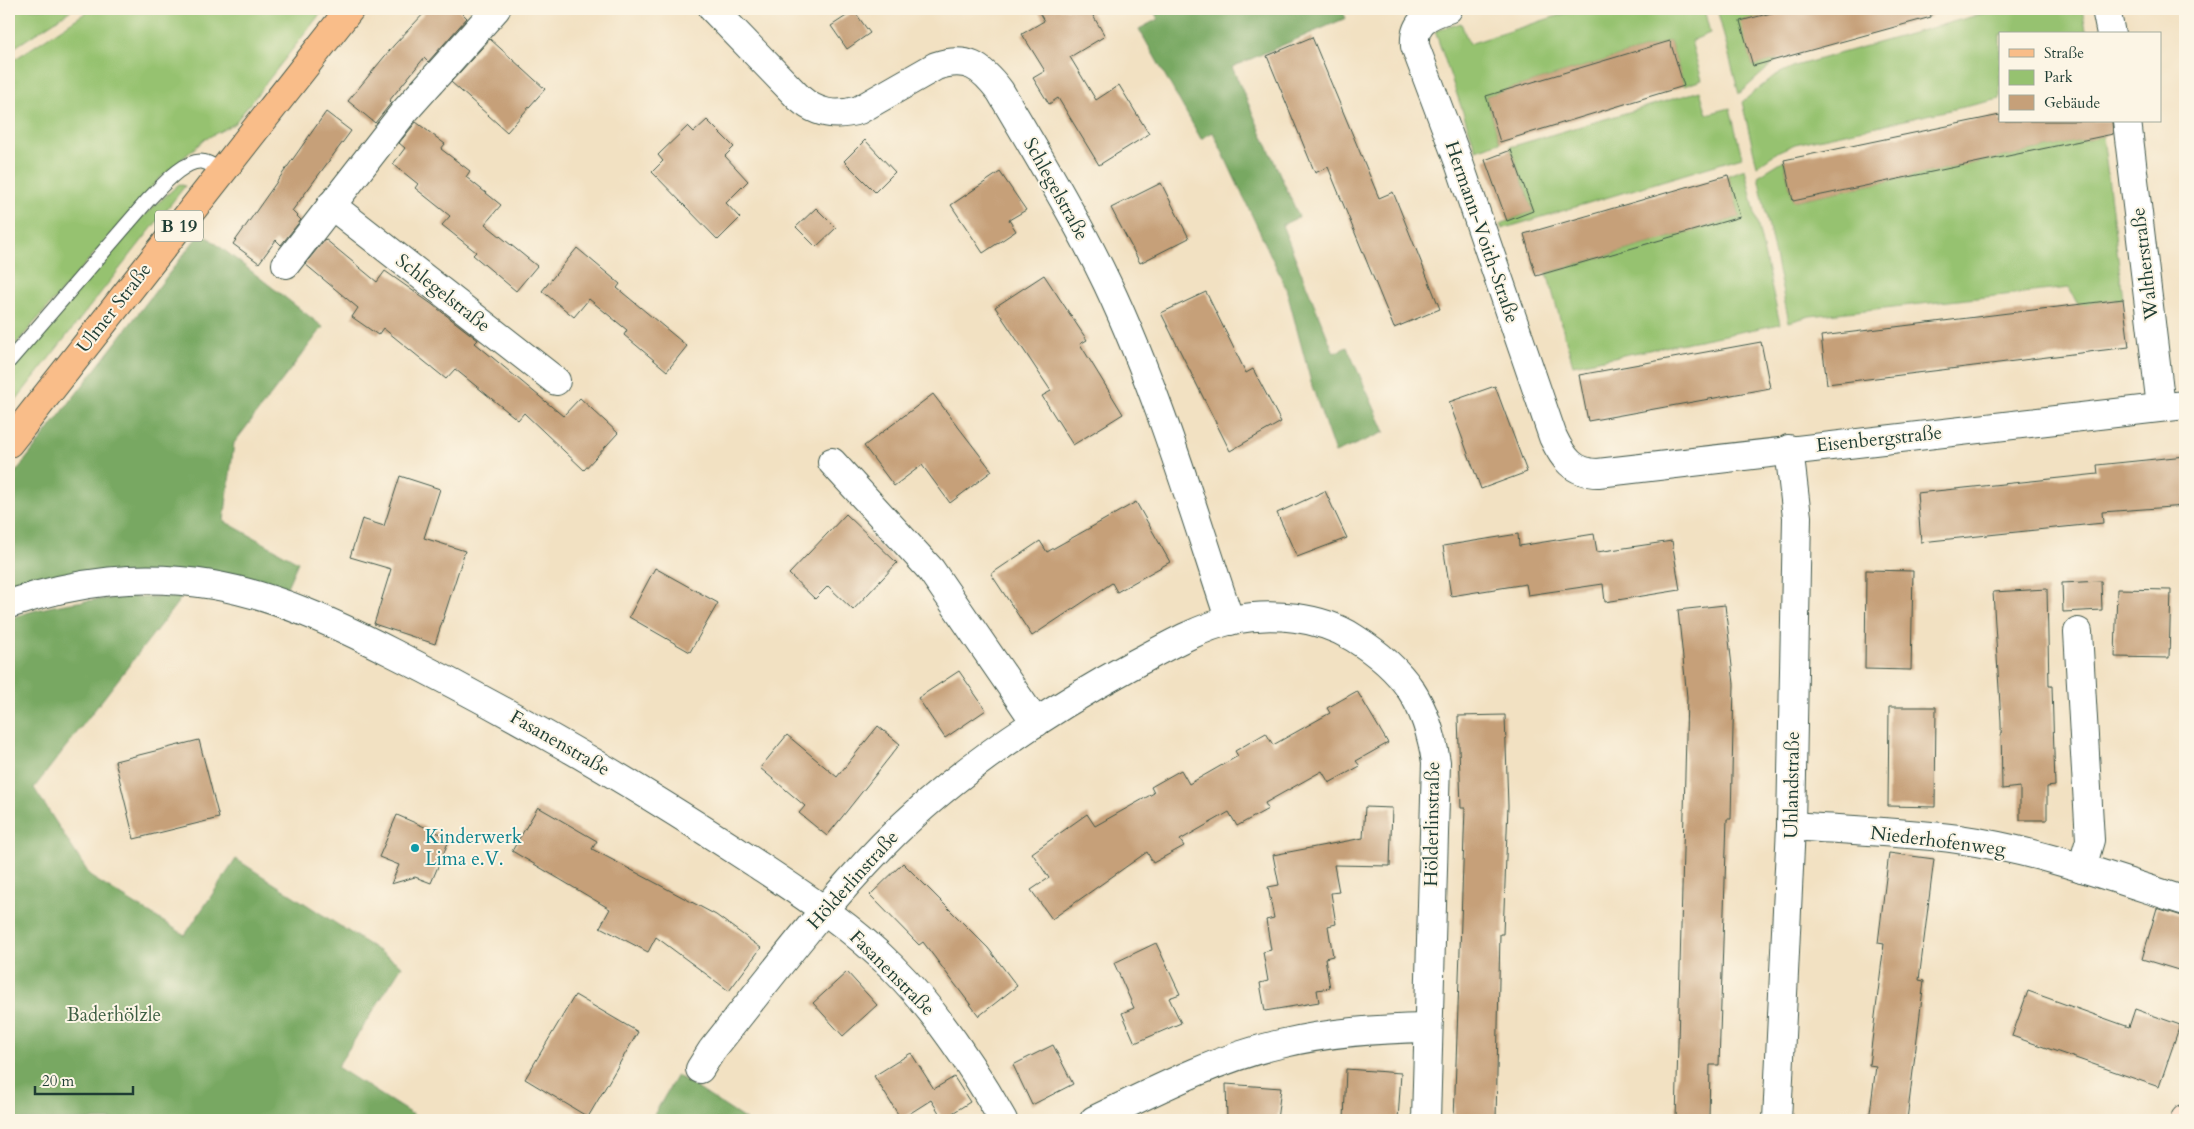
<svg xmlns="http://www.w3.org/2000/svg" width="2194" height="1129" font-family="Cardo,serif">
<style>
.green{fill:#96c270;stroke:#5a8052}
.forest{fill:#78a862;stroke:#4c724b}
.building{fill:#c6a079}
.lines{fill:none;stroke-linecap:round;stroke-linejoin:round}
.lane-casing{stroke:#3f5649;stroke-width:16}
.street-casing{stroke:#3f5649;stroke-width:30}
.secondary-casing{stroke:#3f5649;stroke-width:30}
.primary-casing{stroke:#3f5649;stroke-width:30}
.lane{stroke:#fff;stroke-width:14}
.street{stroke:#fff;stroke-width:28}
.secondary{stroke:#fde5d0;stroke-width:28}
.primary{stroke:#f9bd89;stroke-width:28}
.culture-dot{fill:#0f9aa8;stroke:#fcf5e5;stroke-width:2}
.labels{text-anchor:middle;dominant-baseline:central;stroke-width:4;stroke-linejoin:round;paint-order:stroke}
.shield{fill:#fcf5e5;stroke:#617469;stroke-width:1}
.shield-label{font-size:18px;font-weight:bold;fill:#1f3d34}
.street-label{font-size:19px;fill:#1f3d34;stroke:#fcf5e5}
.culture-label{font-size:19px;fill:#0d838f;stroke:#fcf5e5;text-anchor:start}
.park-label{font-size:19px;fill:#3d5e43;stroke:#fcf5e5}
</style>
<rect width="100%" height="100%" fill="#fcf5e5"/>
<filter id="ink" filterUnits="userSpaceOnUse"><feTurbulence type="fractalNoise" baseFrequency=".02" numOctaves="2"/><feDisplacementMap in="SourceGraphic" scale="10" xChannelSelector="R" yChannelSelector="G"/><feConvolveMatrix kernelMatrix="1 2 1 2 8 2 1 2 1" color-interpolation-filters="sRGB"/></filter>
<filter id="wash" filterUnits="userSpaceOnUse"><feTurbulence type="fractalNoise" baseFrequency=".0096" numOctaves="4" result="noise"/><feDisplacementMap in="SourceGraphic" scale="20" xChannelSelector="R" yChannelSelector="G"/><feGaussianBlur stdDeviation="1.12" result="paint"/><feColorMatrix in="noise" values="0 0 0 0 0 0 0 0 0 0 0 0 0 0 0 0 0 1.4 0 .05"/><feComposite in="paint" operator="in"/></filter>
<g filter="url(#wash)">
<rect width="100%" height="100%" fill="#f2e1c2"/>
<!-- green -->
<g class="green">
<polygon points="19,9 73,9 9,51 9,15"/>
<polygon points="91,9 324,9 234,124 205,139 158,180 9,352 9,63"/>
<polygon points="1579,9 1704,9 1710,33 1691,41 1702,80 1684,86 1670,41 1486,96 1500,142 1476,150 1435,31 1461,23 1469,44"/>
<polygon points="1717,9 1787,9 1741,21 1753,66 1778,59 1739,94"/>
<polygon points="1999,9 2082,9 2087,34 2000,34 2000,99 1795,144 1779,151 1757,166 1742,102 1774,76 1795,66"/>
<polygon points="1700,91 1707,114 1730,108 1742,157 1502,229 1500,224 1533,211 1510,147"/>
<polygon points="2103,136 2123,299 2078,305 2069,288 1810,316 1789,322 1758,176 1784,160 1793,201"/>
<polygon points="1745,169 1780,324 1573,365 1547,273 1740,217 1728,175"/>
<polygon points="179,184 185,186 9,409 9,372 140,219"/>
</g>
<!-- forest -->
<g class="forest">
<polygon points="1153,9 1203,9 1207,16 1225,9 1341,9 1346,18 1232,67 1299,217 1282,225 1334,353 1347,347 1385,432 1335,453 1312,386 1286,288 1213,132 1201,139 1139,29 1158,19"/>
<polygon points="201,232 323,327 234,443 224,521 298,562 283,596 212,578 9,597 9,481"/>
<path d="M128,597H182L34,788L91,877L185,935L236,859L402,966L337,1067L421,1120H9V619C47,604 88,600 128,597Z"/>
<polygon points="677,1075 746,1120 651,1120"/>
</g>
<g id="blocks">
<!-- building -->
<g class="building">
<polygon points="428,9 458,9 467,18 428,62 424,58 389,101 391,103 375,123 348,101 394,45"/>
<polygon points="1037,9 1089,9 1105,36 1070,57 1096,100 1119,85 1149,134 1099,165 1058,98 1049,104 1033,78 1045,71 1022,34 1044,21"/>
<polygon points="1787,9 1930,9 1931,17 1753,66 1740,21"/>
<polygon points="854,11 870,33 847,49 831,26"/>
<polygon points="1312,37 1379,198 1393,192 1440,309 1394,328 1328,167 1315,173 1267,56"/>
<polygon points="490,39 545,89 507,132 451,82"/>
<polygon points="1670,41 1684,86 1500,142 1486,96"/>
<polygon points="326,112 351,131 292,211 301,220 281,245 276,240 259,263 233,244"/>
<polygon points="2000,115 2000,121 2112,121 2113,134 1793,201 1784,160"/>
<polygon points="707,120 734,147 725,156 748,181 726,203 740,218 718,240 652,172 663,161 658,155 688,126 694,132"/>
<polygon points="416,122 445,144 441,149 470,171 466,177 501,205 485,224 537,266 516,291 473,255 476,252 442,225 450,216 415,188 418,184 393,164 405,148 399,143"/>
<polygon points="865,140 895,172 875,192 844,161"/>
<polygon points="1511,150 1533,211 1507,221 1485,160"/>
<polygon points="1000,172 1026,210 1009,220 1016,231 983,253 951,205"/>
<polygon points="1728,175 1740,217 1536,276 1524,234"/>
<polygon points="1161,183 1189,238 1140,263 1111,208"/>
<polygon points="816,208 836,228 816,247 796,227"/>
<polygon points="325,239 377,282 385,271 433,305 478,340 475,343 563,416 580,398 618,433 584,470 524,413 518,420 455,369 446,379 383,328 378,335 352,317 358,308 305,264"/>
<polygon points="577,248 620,284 617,288 687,346 667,371 624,335 627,330 589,299 574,317 542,291"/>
<polygon points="1044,275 1087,340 1080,344 1123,414 1073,445 1042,396 1051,391 995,307"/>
<polygon points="1206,292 1246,373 1253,369 1281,422 1230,451 1161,313"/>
<polygon points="2123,299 2129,347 1827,384 1821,336"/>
<polygon points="1761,342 1770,388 1588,421 1579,375"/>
<polygon points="1495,386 1527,472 1481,489 1449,402"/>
<polygon points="933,394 992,471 950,503 922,465 894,486 864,446"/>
<polygon points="2185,456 2185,506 2102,512 2103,523 1921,542 1917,493 2098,474 2097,465"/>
<polygon points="400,476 440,489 424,538 465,551 435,644 374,624 391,569 350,557 362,519 384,526"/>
<polygon points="1325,491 1347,538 1297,557 1277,513"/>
<polygon points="1136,502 1170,562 1117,592 1112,583 1032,636 991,574 1040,541 1047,552"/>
<polygon points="846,514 897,563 853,610 828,586 815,599 789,574"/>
<polygon points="1518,534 1519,546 1594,534 1597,552 1672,541 1680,590 1605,602 1603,584 1528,595 1526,584 1451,596 1443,546"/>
<polygon points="655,568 718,603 690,652 629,617"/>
<polygon points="1866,570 1913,571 1911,670 1865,669"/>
<polygon points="2101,581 2102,610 2063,612 2062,583"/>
<polygon points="2047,589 2049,686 2052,686 2055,786 2047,787 2047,820 2020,820 2020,787 2002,789 2001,721 1993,592"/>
<polygon points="2117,589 2171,590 2169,658 2115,657"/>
<polygon points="1725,605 1734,684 1731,819 1727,819 1719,1065 1710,1065 1709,1120 1676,1120 1687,697 1678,610"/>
<polygon points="959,671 986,710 945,738 918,698"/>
<polygon points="1357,691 1388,743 1356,761 1360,766 1329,783 1322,771 1265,803 1268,809 1237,826 1229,812 1180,840 1184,846 1153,863 1147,852 1052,919 1031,890 1049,878 1032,853 1087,814 1095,826 1154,793 1151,787 1181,770 1189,784 1238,756 1235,751 1266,733 1273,745 1330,713 1327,708"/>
<polygon points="1889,707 1936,707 1935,807 1888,806"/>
<polygon points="1505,715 1508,806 1503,934 1500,934 1496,1120 1454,1120 1465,808 1461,808 1458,716"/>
<polygon points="878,726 900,744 827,836 799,813 805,806 760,768 787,735 837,777"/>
<polygon points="199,740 219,818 134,839 115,761"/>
<polygon points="538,807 597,841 592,849 716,915 761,948 729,991 656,937 648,952 600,927 610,909 512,851"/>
<polygon points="1365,807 1392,808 1390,866 1334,865 1339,892 1331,893 1336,924 1328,926 1333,956 1325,958 1330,988 1317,990 1319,1002 1265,1011 1260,983 1268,981 1263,952 1271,950 1266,920 1274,918 1268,887 1279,885 1273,855 1363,838"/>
<polygon points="397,815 450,838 431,883 415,877 391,884 399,865 379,857"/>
<polygon points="1889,853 1934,859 1919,980 1924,981 1907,1120 1869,1120 1876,1066 1869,1065 1884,944 1878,943"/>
<polygon points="903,863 988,948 1017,986 979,1016 923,942 919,945 870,895"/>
<polygon points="2157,908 2185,917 2185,972 2142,959"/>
<polygon points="1156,943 1180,994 1169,998 1181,1023 1135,1043 1122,1013 1134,1008 1114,963"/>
<polygon points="847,972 877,1005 843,1036 813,1003"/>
<polygon points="2028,991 2129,1027 2135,1009 2180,1025 2159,1087 2012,1036"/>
<polygon points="575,995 638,1032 588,1117 525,1079"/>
<polygon points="1053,1045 1073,1084 1032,1105 1013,1065"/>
<polygon points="911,1053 934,1089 954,1077 970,1102 943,1119 931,1100 901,1119 874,1076"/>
<polygon points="1346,1069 1401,1073 1398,1120 1344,1120"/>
<polygon points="1226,1084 1281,1088 1277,1120 1227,1120"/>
</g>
</g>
</g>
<g filter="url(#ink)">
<use href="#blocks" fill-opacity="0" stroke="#3f5649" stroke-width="1"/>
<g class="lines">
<defs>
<path id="lane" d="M9,361L148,200C160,188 186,157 204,162C210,163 216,168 222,171"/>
<g id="street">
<path d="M713,9L799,98C817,114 836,117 859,110L936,66C967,56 981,66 1000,91C1037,154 1075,216 1107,283C1158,391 1192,507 1230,621"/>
<path d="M1448,9C1428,15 1413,22 1415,46L1458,160L1553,437C1563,458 1573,473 1598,473L2185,405"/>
<polyline points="2106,9 2111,34"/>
<polyline points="2127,121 2161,407"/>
<polyline points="331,205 556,381"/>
<polyline points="286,264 404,112 496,9"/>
<polyline points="832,462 931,570 1036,723"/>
<path d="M9,604C77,581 141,573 213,585C276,596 334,623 391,652C445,679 499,708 553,739C622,778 689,820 755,863C803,895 851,926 892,967C937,1012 972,1065 1003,1120"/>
<polyline points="2078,632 2090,840 2082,868"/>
<path d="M1791,826C1847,830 1903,832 1958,839C2036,850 2111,877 2185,901"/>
<path d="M700,1069L712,1050C768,980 821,909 883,845C955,771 1044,713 1134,664C1164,648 1198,628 1232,620C1271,612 1320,616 1354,638C1405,670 1427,703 1436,762L1426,1120"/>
<path d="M1094,1120C1154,1091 1215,1059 1280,1044C1329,1032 1378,1029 1427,1028"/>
<polyline points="1777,1120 1791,826 1797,517 1789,449"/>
</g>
<polyline id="secondary" points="2185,1120 2185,1119"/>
<polyline id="primary" points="9,443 350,9"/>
</defs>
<!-- lane casing -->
<use href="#lane" class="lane-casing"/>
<!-- street casing -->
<use href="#street" class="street-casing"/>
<!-- secondary casing -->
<use href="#secondary" class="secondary-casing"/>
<!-- primary casing -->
<use href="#primary" class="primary-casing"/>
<!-- lane -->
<use href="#lane" class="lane"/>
<!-- street -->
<use href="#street" class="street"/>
<!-- secondary -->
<use href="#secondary" class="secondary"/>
<!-- primary -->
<use href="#primary" class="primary"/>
</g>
</g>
<!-- markers -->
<circle class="culture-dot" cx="415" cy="848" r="5"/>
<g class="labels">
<!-- shield labels -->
<rect class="shield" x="155" y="210.5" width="48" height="31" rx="4"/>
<g class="shield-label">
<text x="179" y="226">B 19</text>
</g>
<!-- street labels -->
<g class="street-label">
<text transform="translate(1056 189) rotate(61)">Schlegelstraße</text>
<text transform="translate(1482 232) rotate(71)">Hermann-Voith-Straße</text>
<text transform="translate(2145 264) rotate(-97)">Waltherstraße</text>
<text transform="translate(443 293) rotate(38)">Schlegelstraße</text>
<text transform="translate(114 308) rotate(-52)">Ulmer Straße</text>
<text transform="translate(1879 439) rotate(-6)">Eisenbergstraße</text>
<text transform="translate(560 743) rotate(30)">Fasanenstraße</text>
<text transform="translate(1792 785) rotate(-89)">Uhlandstraße</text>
<text transform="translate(1432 824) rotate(-89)">Hölderlinstraße</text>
<text transform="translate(1938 841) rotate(7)">Niederhofenweg</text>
<text transform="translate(853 880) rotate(-48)">Hölderlinstraße</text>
<text transform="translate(892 973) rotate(45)">Fasanenstraße</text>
</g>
<!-- culture labels -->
<g class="culture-label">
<text x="425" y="837">Kinderwerk<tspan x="425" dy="22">Lima e.V.</tspan></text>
</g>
<!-- park labels -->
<g class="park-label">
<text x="114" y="1015">Baderhölzle</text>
</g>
</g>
<!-- margin -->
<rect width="2194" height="1129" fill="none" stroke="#fcf5e5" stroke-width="30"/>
<!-- legend -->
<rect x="1999" y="32" width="162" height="90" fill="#fcf5e5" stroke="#a4ab9e"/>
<rect x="2009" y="49" width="25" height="8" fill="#f9bd89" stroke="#a4ab9e"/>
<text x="2044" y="58" font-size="15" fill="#1f3d34">Straße</text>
<rect x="2009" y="70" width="25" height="15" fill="#96c270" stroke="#a4ab9e"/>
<text x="2044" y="82" font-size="15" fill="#1f3d34">Park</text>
<rect x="2009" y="95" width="25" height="15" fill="#c6a079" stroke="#a4ab9e"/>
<text x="2044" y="108" font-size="15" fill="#1f3d34">Gebäude</text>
<!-- scale -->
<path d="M35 1086v8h98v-8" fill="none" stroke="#1f3d34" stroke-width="2.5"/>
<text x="42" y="1086" font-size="15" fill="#1f3d34" stroke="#fcf5e5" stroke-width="4" paint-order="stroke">20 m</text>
</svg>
